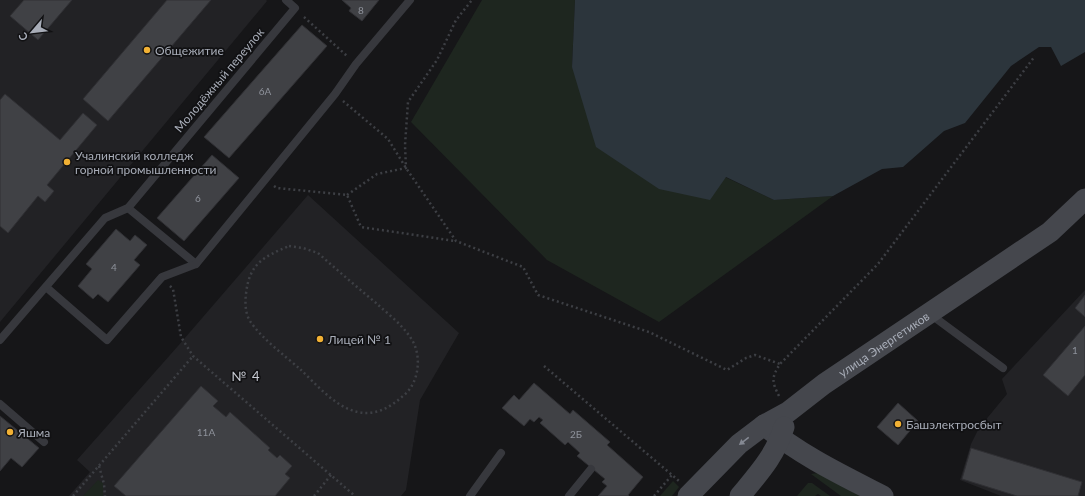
<svg xmlns="http://www.w3.org/2000/svg" width="1085" height="496" font-family="Lato,sans-serif">
<style>
.built{fill:#222225}
.green{fill:#1e261f}
.water{fill:#2c353c}
.building{fill:#404145;stroke:#303034}
.lines{fill:none;stroke-linecap:round;stroke-linejoin:round}
.path{stroke:#3d3f44;stroke-width:2.5;stroke-dasharray:2 3;stroke-linecap:butt}
.lane{stroke:#37383d;stroke-width:8}
.secondary{stroke:#45474d;stroke-width:21}
.oneway{fill:#858993}
.poi-dot{fill:#f2b134;stroke:#111113;stroke-width:1.5}
.labels{text-anchor:middle;dominant-baseline:central;stroke-width:3.5;stroke-linejoin:round;paint-order:stroke}
.number-label{font-size:10px;fill:#8e929b}
.poi-label{font-size:12px;fill:#a8adb8;stroke:#111113;text-anchor:start}
.street-label{font-size:12px;fill:#a8adb8;stroke:#111113}
.neighbourhood-label{font-size:13px;letter-spacing:1px;fill:#c9ccd4;stroke:#111113}
</style>
<rect width="100%" height="100%" fill="#161618"/>
<!-- built -->
<g class="built">
<polygon points="0,0 266,0 267,1 0,322"/>
<polygon points="308,195 459,333 420,400 406,490 401,496 69,496 90,472 77,460 178,346"/>
<polygon points="1085,290 1085,496 1001,496 960,480 971,444 979,428 1007,394 1002,379"/>
</g>
<!-- green -->
<g class="green">
<polygon points="482,0 575,0 572,67 725,177 774,200 833,196 659,322 547,260 411,122"/>
<polygon points="818,473 860,496 841,496 811,474"/>
<polygon points="98,480 103,483 103,496 83,496"/>
<polygon points="673,481 679,487 672,496 660,496"/>
<polygon points="808,483 812,483 830,496 821,496 818,494 815,496 797,496"/>
</g>
<!-- water -->
<polygon class="water" points="575,0 1085,0 1085,52 1061,66 1051,47 1039,47 1011,66 965,123 944,131 903,167 882,169 833,196 774,200 726,177 710,200 659,189 596,147 572,67"/>
<!-- building -->
<g class="building">
<polygon points="24,0 72,0 38,40 10,16"/>
<polygon points="167,0 211,0 108,121 83,99"/>
<polygon points="342,0 379,0 362,21 349,11 351,8"/>
<polygon points="302,25 327,46 229,158 204,137"/>
<polygon points="5,94 60,140 83,113 97,125 47,185 54,191 45,202 38,196 8,233 0,226 0,100"/>
<polygon points="212,155 239,178 184,241 157,218"/>
<polygon points="116,229 130,241 135,235 147,245 134,260 140,265 108,302 98,294 93,299 78,286 92,269 86,264"/>
<polygon points="1085,295 1085,317 1075,308"/>
<polygon points="1085,326 1085,375 1068,396 1043,375"/>
<polygon points="534,383 570,414 573,410 610,442 607,445 643,477 628,495 629,496 598,496 607,486 602,482 605,479 577,456 580,453 568,442 565,445 540,423 543,420 539,417 534,422 530,419 524,426 502,408 514,395 519,400"/>
<polygon points="201,386 218,401 213,406 226,417 230,412 270,448 268,450 277,458 280,455 292,466 285,474 290,478 275,496 126,496 114,486"/>
<polygon points="898,403 918,421 898,445 877,427"/>
<polygon points="0,416 39,448 22,467 11,458 0,471"/>
<polygon points="971,448 1082,482 1078,496 1017,496 962,479"/>
</g>
<g class="lines">
<!-- path -->
<g class="path">
<polyline points="304,17 347,56"/>
<polyline points="343,101 388,139 406,168 456,241 523,267 538,295 649,332 727,370 746,358 755,355 780,364"/>
<polyline points="274,186 277,188 347,195 361,227 455,241"/>
<polyline points="347,195 377,174 406,168 405,145 408,102 437,60 456,20 472,0"/>
<path d="M289,246L303,248L318,253C337,270 357,287 376,303C388,314 403,325 412,340C422,356 419,383 404,395C391,407 376,416 358,412C336,408 316,384 300,369C285,356 260,337 250,321C245,313 245,302 246,294C249,264 263,257 289,246Z"/>
<polyline points="170,286 173,289 181,337 193,356 355,496"/>
<polyline points="544,366 679,481"/>
<path d="M779,396C772,382 771,378 780,364L878,264L1035,56"/>
<polyline points="99,466 104,484 105,496"/>
<polyline points="73,496 193,356"/>
<polyline points="314,496 331,475"/>
<polyline points="654,496 672,475"/>
</g>
<!-- lane -->
<g class="lane">
<polyline points="128,208 196,264"/>
<polyline points="46,287 107,340 162,277 196,264 335,94 356,64 410,0"/>
<polyline points="930,314 1003,368"/>
<polyline points="0,340 105,218 128,208 295,8 286,0"/>
<polyline points="0,404 44,442"/>
<polyline points="470,496 501,453"/>
<polyline points="569,496 591,469"/>
</g>
<!-- secondary -->
<g class="secondary">
<path d="M764,425C800,455 842,475 883,496"/>
<path id="s1" d="M688,496L739,444L764,425L788,412L824,384L1050,232L1085,199"/>
<path d="M740,496C759,473 775,456 784,427"/>
</g>
</g>
<!-- one-way arrows -->
<defs><path id="oneway-solid" d="M-6-.8H1V-3.2L6.5 0L1 3.2V.8H-6Z"/></defs>
<use class="oneway" href="#oneway-solid" transform="translate(744 441) rotate(142)"/>
<!-- markers -->
<g class="poi-dot">
<circle cx="147" cy="50" r="4"/>
<circle cx="67" cy="162" r="4"/>
<circle cx="320" cy="339" r="4"/>
<circle cx="898" cy="424" r="4"/>
<circle cx="10" cy="432" r="4"/>
</g>
<g class="labels">
<!-- number labels -->
<g class="number-label">
<text x="361" y="10">8</text>
<text x="265" y="91">6А</text>
<text x="198" y="198">6</text>
<text x="114" y="267">4</text>
<text x="1075" y="350">1</text>
<text x="206" y="432">11А</text>
<text x="576" y="434">2Б</text>
</g>
<!-- poi labels -->
<g class="poi-label">
<text x="155" y="50">Общежитие</text>
<text x="75" y="155">Учалинский колледж<tspan x="75" dy="14">горной промышленности</tspan></text>
<text x="328" y="339">Лицей № 1</text>
<text x="906" y="424">Башэлектросбыт</text>
<text x="18" y="432">Яшма</text>
</g>
<!-- street labels -->
<g class="street-label">
<text transform="translate(219 80) rotate(-50)">Молодёжный переулок</text>
<text stroke="none"><textPath href="#s1" startOffset="249">улица Энергетиков</textPath></text>
</g>
<!-- neighbourhood labels -->
<g class="neighbourhood-label">
<text x="246" y="376">№ 4</text>
</g>
</g>
<!-- north arrow -->
<g transform="translate(32 32) rotate(242)" stroke="#111113" stroke-width="3" paint-order="stroke">
<path d="M0-3L7 15L0 10L-7 15Z" fill="#a8adb8"/>
<text y="-6" font-size="11" font-weight="bold" text-anchor="middle" fill="#a8adb8">С</text>
</g>
</svg>
